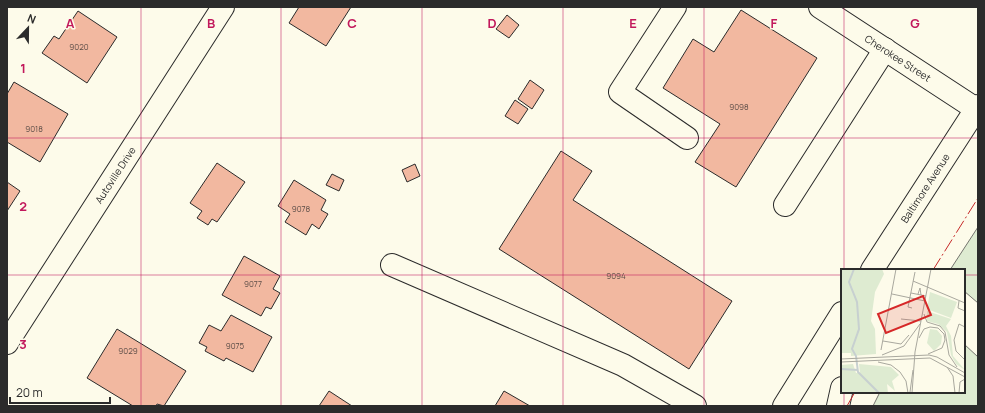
<svg xmlns="http://www.w3.org/2000/svg" width="985" height="413" font-family="Manrope,sans-serif">
<style>
.green{fill:#deebd1;stroke:#74746e}
.building{fill:#f2b8a0;stroke:#2b2b2b}
.lines{fill:none;stroke-linecap:round;stroke-linejoin:round}
.minor-casing{stroke:#2b2b2b;stroke-width:24}
.major-casing{stroke:#2b2b2b;stroke-width:24}
.minor{stroke:#fdfbea;stroke-width:22}
.major{stroke:#fdfbea;stroke-width:22}
.power{stroke:#c62828;stroke-width:1;stroke-dasharray:14 3 2 3;stroke-linecap:butt}
.grid{fill:none;stroke:#c2185b;stroke-width:1;stroke-opacity:0.55}
.labels{text-anchor:middle;dominant-baseline:central;stroke-width:3;stroke-linejoin:round;paint-order:stroke}
.number-label{font-size:8px;fill:#5d4e48}
.street-label{font-size:10px;fill:#2b2b2b;stroke:#fdfbea}
.inset-river{fill:none;stroke:#c7d0d0;stroke-width:2}
.inset-road{fill:none;stroke:#a9a89e;stroke-width:1}
.view{fill:#d62828;fill-opacity:0.15;stroke:#d62828;stroke-width:2}
.inset-edge{fill:none;stroke:#2b2b2b;stroke-width:2}
.grid-label{font-size:13px;text-anchor:middle;font-weight:bold;fill:#c2185b;stroke:#fdfbea;stroke-width:3;stroke-linejoin:round;paint-order:stroke}
</style>
<rect width="100%" height="100%" fill="#fdfbea"/>
<!-- green -->
<g class="green">
<polygon points="978,227 978,303 964,291 964,270 950,270"/>
<polygon points="964,344 978,357 978,406 873,406 880,392 964,392"/>
</g>
<!-- building -->
<g class="building">
<polygon points="299,7 351,7 326,46 289,23"/>
<polygon points="741,10 817,58 736,187 695,162 720,124 663,88 693,39 714,52"/>
<polygon points="78,11 117,37 87,83 42,53 54,36 59,39"/>
<polygon points="507,15 519,25 509,38 496,29"/>
<polygon points="530,80 544,90 532,109 518,99"/>
<polygon points="14,82 68,114 40,162 7,142 7,94"/>
<polygon points="515,100 528,109 518,124 505,116"/>
<polygon points="561,151 592,171 573,200 732,301 689,369 499,249"/>
<polygon points="217,163 245,182 217,222 212,219 208,225 197,218 202,211 190,203"/>
<polygon points="415,164 420,176 407,182 402,170"/>
<polygon points="332,174 344,180 339,191 326,185"/>
<polygon points="294,180 326,200 321,210 328,214 319,229 312,224 306,235 285,222 290,214 278,206"/>
<polygon points="7,182 20,191 7,211"/>
<polygon points="244,256 280,276 273,289 280,293 271,309 266,307 261,316 222,295"/>
<polygon points="231,315 272,337 253,372 226,358 224,361 205,351 207,347 199,343 209,325 221,331"/>
<polygon points="117,329 186,371 164,406 157,404 156,406 133,406 87,378"/>
<polygon points="329,391 352,406 319,406"/>
<polygon points="504,391 530,406 495,406"/>
</g>
<g class="lines">
<defs>
<g id="minor">
<polyline points="675,7 620,92 687,138"/>
<polyline points="820,7 976,109"/>
<polyline points="785,205 885,49"/>
<polyline points="392,265 623,365 695,406"/>
<polyline points="7,343 223,7"/>
</g>
<g id="major">
<polyline points="872,270 978,106"/>
<polyline points="784,406 842,313"/>
<polyline points="838,406 842,388"/>
</g>
</defs>
<!-- minor casing -->
<use href="#minor" class="minor-casing"/>
<!-- major casing -->
<use href="#major" class="major-casing"/>
<!-- minor -->
<use href="#minor" class="minor"/>
<!-- major -->
<use href="#major" class="major"/>
<!-- power -->
<g class="power">
<polyline points="933,270 978,198"/>
<polyline points="847,406 855,392"/>
</g>
</g>
<!-- grid -->
<path class="grid" d="M141,7V406M281,7V406M422,7V406M563,7V406M704,7V406M844,7V270M7,138H978M7,275H842M964,275H978M844,392V406"/>
<g class="labels">
<!-- number labels -->
<g class="number-label">
<text x="79" y="46">9020</text>
<text x="739" y="106">9098</text>
<text x="34" y="128">9018</text>
<text x="301" y="208">9078</text>
<text x="616" y="275">9094</text>
<text x="253" y="283">9077</text>
<text x="235" y="345">9075</text>
<text x="128" y="350">9029</text>
</g>
<!-- street labels -->
<g class="street-label">
<text transform="translate(898 58) rotate(33)">Cherokee Street</text>
<text transform="translate(115 175) rotate(-57)">Autoville Drive</text>
<text transform="translate(925 188) rotate(-57)">Baltimore Avenue</text>
</g>
</g>
<!-- overview -->
<g transform="translate(841 269)">
<rect width="124" height="124" fill="#fdfbea"/>
<path d="M0,0H41L43,5L34,23L30,52L34,60L35,85L10,87V84H0ZM89,23L116,33L110,49L86,40ZM86,42L110,50L105,57L110,67L112,87L124,101L115,95L110,86L106,63L97,55L86,52ZM89,60L96,61L101,67L100,75L93,82L86,74ZM12,95L15,104H19L18,95L50,98L58,106L51,112L54,122L46,115L47,124H0V96Z" fill="#deebd1"/>
<path class="inset-river" d="M13,0L8,13L16,33L18,60L11,80L15,87L17,103L38,124M0,100L17,101"/>
<path class="inset-road" d="M72,12L124,34M70,24L85,27M51,25L84,32M77,25L79,19L80,26M118,32L117,39L124,42M71,39L67,38L74,3M83,45L86,53L99,57L104,63L108,86L116,98M60,50L80,52M124,58L118,55L113,71L115,82L124,91M78,69L83,60L89,58L97,59L103,65L104,71L101,79L87,85M42,72L60,75L68,66M40,81L55,0M41,86L63,77L79,55M0,90L88,86L96,88L124,104M0,93L89,89L124,108M37,93L50,96L59,103L65,112L67,124M106,98L112,107L114,124M69,123L72,101M71,124L74,83L90,0M118,124L119,113L124,110"/>
<path class="view" d="M82,27L90,46L45,64L37,45Z"/>
<rect width="124" height="124" class="inset-edge"/>
</g>
<g class="grid-label">
<text x="70" y="28">A</text>
<text x="211" y="28">B</text>
<text x="352" y="28">C</text>
<text x="492" y="28">D</text>
<text x="633" y="28">E</text>
<text x="774" y="28">F</text>
<text x="915" y="28">G</text>
<text x="23" y="73">1</text>
<text x="23" y="211">2</text>
<text x="23" y="349">3</text>
</g>
<!-- border -->
<rect width="985" height="413" fill="none" stroke="#2b2b2b" stroke-width="16"/>
<!-- north arrow -->
<g transform="translate(28 28) rotate(22)" stroke="#fdfbea" stroke-width="3" paint-order="stroke">
<path d="M0-3L7 15L0 10L-7 15Z" fill="#2b2b2b"/>
<text y="-6" font-size="11" font-weight="bold" text-anchor="middle" fill="#2b2b2b">N</text>
</g>
<!-- scale -->
<path d="M10 397v6h100v-6" fill="none" stroke="#2b2b2b" stroke-width="2"/>
<text x="16" y="397" font-size="12" fill="#2b2b2b" stroke="#fdfbea" stroke-width="3" paint-order="stroke">20 m</text>
</svg>
